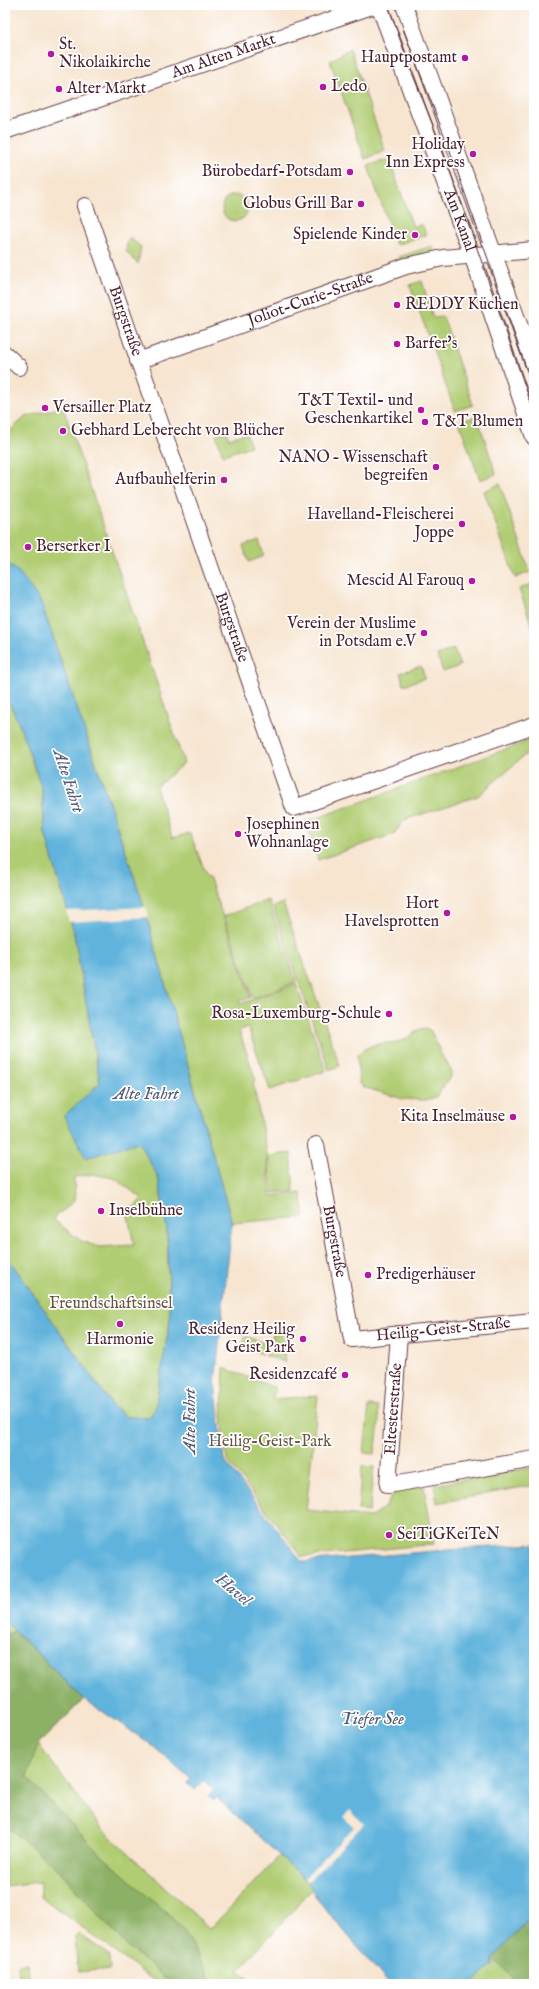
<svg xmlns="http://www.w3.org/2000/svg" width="539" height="1989" font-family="'IM FELL English',serif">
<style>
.green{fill:#b1cd73;stroke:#7e764f;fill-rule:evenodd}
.forest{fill:#8cb065;stroke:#6b6848}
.water{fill:#61b3dc;stroke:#566984}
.pier{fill:#f7e5d0}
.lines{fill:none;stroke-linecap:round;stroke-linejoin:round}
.minor-casing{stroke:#643d44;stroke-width:18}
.minor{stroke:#fff;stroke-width:16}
.tram{stroke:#4a1f2b;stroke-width:1}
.poi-dot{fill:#b5179e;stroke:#fff;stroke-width:1.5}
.labels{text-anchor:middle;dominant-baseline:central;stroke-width:3.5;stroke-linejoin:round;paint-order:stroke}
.poi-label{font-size:16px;fill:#4a1f2b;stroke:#fff;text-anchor:end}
.street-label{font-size:16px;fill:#4a1f2b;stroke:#fff}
.park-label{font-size:16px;fill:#695341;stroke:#fff}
.water-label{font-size:17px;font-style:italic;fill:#535a72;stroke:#fff}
</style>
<rect width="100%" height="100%" fill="#fff"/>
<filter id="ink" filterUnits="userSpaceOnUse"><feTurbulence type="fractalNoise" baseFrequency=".025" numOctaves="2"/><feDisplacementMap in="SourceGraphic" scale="8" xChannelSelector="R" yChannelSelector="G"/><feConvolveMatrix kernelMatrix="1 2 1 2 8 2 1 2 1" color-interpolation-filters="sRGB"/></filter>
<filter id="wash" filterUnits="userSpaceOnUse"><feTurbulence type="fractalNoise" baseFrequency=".012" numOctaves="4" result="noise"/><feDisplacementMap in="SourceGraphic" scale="16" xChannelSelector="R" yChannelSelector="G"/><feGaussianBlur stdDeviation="0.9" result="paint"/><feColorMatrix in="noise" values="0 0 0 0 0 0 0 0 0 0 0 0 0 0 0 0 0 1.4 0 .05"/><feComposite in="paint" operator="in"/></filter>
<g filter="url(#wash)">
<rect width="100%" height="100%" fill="#f7e5d0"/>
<!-- green -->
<g class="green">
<polygon points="350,49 385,151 365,159 330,61"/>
<polygon points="389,159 413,227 422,224 426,235 396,245 368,166"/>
<circle cx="235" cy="208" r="13"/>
<polygon points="130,238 141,247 138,264 126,251 127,243"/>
<polygon points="432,246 434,248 433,252 401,261 399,257"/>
<polygon points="422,281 433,318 443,317 473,405 455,411 410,285"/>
<polygon points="63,407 184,763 156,787 172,838 190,833 207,877 209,877 251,997 239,1001 240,1004 296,984 326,1071 270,1090 248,1028 239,1030 256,1081 253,1082 267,1154 270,1196 301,1193 305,1217 232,1223 141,897 41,602 5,562 5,436 25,417"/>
<polygon points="477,416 496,474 480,480 459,422"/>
<polygon points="226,431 229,439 246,433 251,446 223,455 216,435"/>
<polygon points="500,484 530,572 515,578 484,491"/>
<polygon points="259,540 264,556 249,562 243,546"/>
<polygon points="534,583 534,632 519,589"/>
<polygon points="454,649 460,666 443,672 437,655"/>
<polygon points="421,666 425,678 404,685 400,673"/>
<path d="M5,694L18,721L42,789L45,833L74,933L100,1083L64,1116L139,1142L158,1177L167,1231L170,1321L155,1409L149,1418L127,1417L114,1408L5,1254ZM93,1174L114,1178L142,1198L134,1208L132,1207L127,1211L134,1245L99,1247L81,1241L53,1219L75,1200L74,1177Z"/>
<polygon points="534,739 534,747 478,796 404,820 394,834 318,860 306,822"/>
<polygon points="268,900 296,982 253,998 224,916"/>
<polygon points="283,903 340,1066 329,1070 273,907"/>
<path d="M426,1028L431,1031L442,1056L451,1070V1076L436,1097L426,1100L403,1099L363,1087L359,1083L357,1055C377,1038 384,1047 404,1040C412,1037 416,1028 426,1028Z"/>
<polygon points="291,1153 294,1191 272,1193 268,1156"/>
<polygon points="277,1330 282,1330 285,1362 266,1356 268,1350 274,1350 277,1346 277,1341 272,1338 273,1334 277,1334"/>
<polygon points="246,1336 266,1344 262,1354 242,1346"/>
<polygon points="224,1368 276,1388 272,1399 318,1396 306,1510 371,1517 385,1507 395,1491 424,1486 434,1544 302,1557 227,1460 222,1416"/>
<polygon points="369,1406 378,1407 379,1423 375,1454 364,1453"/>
<polygon points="362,1466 374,1467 369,1512 358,1510"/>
<polygon points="534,1467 534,1485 437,1503 434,1485"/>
<polygon points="5,1621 84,1699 38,1744 102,1829 210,1929 280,1855 308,1882 312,1889 239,1970 253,1984 158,1984 40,1896 40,1882 5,1886"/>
<polygon points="78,1933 109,1955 110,1969 78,1972 75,1938"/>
<polygon points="493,1959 534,1984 472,1984 493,1965"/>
<polygon points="27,1963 29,1984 20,1984 18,1964"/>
</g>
<!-- forest -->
<g class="forest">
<polygon points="14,1631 84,1699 38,1744 27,1777 96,1850 184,1929 209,1979 197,1984 172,1984 127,1946 60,1871 8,1827 5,1827 5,1635"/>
<polygon points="534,1911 534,1984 518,1984 493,1959"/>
</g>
<!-- water -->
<polygon class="water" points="5,562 19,572 41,602 141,897 232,1223 215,1382 224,1460 302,1562 435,1551 534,1544 534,1911 493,1959 493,1965 472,1984 389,1984 317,1899 308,1882 216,1797 213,1801 208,1796 214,1789 204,1780 195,1790 187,1783 191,1779 148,1742 84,1699 5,1621 5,1254 114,1408 127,1417 149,1418 155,1409 170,1321 167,1231 158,1177 139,1142 86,1158 64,1116 100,1083 74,933 45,833 42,789 18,721 5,694"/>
<!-- pier -->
<g class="pier">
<polygon points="146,907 149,917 69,922 66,911"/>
<polygon points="350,1810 364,1824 308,1882 305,1878 354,1827 343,1817"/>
</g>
</g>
<g filter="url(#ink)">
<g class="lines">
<defs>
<g id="minor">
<path id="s1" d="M379,5L472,255L534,437"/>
<polyline points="404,5 534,366"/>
<path id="s2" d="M5,131L375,5"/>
<path id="s3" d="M85,206L294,808L534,725"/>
<polyline points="5,354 19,367"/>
<path id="s4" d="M138,361L406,266L443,258L534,250"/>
<path id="s5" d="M316,1145L352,1339L534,1321"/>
<polyline points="399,1334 388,1485 534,1459"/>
</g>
</defs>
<!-- minor casing -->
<use href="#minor" class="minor-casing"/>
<!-- minor -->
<use href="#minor" class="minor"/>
<!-- tram -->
<g class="tram">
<polyline points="388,5 409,65 442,148 534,412"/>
<polyline points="403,29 448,145 534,390"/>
</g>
</g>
</g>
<!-- markers -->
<g class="poi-dot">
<circle cx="51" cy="54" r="4"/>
<circle cx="465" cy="58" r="4"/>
<circle cx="323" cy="87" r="4"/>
<circle cx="59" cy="89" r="4"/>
<circle cx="473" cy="154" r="4"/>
<circle cx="350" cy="172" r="4"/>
<circle cx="361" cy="204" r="4"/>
<circle cx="415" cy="235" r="4"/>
<circle cx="397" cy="305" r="4"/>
<circle cx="397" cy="344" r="4"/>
<circle cx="45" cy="408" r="4"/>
<circle cx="421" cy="410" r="4"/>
<circle cx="425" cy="422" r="4"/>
<circle cx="63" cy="431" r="4"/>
<circle cx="436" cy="467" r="4"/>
<circle cx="224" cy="480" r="4"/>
<circle cx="462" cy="524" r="4"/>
<circle cx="28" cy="547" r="4"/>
<circle cx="472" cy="581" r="4"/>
<circle cx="424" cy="633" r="4"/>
<circle cx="238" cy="834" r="4"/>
<circle cx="447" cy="913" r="4"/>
<circle cx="389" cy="1014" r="4"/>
<circle cx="513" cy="1117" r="4"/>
<circle cx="101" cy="1211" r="4"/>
<circle cx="368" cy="1275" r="4"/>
<circle cx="120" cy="1324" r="4"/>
<circle cx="303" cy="1339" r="4"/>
<circle cx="345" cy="1375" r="4"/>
<circle cx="389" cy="1535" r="4"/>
</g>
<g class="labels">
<!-- poi labels -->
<g class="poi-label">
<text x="59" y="45" text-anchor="start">St.<tspan x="59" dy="18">Nikolaikirche</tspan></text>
<text x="457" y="58">Hauptpostamt</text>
<text x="331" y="87" text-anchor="start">Ledo</text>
<text x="67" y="89" text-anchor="start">Alter Markt</text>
<text x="465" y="145">Holiday<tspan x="465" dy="18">Inn Express</tspan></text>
<text x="342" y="172">Bürobedarf-Potsdam</text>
<text x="353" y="204">Globus Grill Bar</text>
<text x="407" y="235">Spielende Kinder</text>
<text x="405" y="305" text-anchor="start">REDDY Küchen</text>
<text x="405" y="344" text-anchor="start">Barfer's</text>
<text x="413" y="401">T&amp;T Textil- und<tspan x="413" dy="18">Geschenkartikel</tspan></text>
<text x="53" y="408" text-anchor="start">Versailler Platz</text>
<text x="433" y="422" text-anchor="start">T&amp;T Blumen</text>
<text x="71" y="431" text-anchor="start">Gebhard Leberecht von Blücher</text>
<text x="428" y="458">NANO – Wissenschaft<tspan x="428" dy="18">begreifen</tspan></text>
<text x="216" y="480">Aufbauhelferin</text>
<text x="454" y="515">Havelland-Fleischerei<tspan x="454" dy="18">Joppe</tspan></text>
<text x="36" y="547" text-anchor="start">Berserker I</text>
<text x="464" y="581">Mescid Al Farouq</text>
<text x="416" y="624">Verein der Muslime<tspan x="416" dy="18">in Potsdam e.V</tspan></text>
<text x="246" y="825" text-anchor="start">Josephinen<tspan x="246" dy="18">Wohnanlage</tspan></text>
<text x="439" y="904">Hort<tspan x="439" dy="18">Havelsprotten</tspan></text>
<text x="381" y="1014">Rosa-Luxemburg-Schule</text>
<text x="505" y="1117">Kita Inselmäuse</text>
<text x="109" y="1211" text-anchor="start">Inselbühne</text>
<text x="376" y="1275" text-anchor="start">Predigerhäuser</text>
<text x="295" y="1330">Residenz Heilig<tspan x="295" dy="18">Geist Park</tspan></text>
<text x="120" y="1340" text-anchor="middle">Harmonie</text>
<text x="337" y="1375">Residenzcafé</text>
<text x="397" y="1535" text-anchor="start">SeiTiGKeiTeN</text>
</g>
<!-- street labels -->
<g class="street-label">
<text stroke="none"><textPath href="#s2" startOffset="231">Am Alten Markt</textPath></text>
<text stroke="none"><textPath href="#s1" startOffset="230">Am Kanal</textPath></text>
<text stroke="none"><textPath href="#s4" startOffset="183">Joliot-Curie-Straße</textPath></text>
<text stroke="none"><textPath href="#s3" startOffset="122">Burgstraße</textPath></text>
<text stroke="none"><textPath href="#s3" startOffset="446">Burgstraße</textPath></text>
<text stroke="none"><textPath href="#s5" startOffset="98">Burgstraße</textPath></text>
<text stroke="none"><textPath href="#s5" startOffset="289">Heilig-Geist-Straße</textPath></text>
<text transform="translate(394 1409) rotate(-86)">Eltesterstraße</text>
</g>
<!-- park labels -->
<g class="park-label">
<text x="111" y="1304">Freundschaftsinsel</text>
<text x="270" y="1442">Heilig-Geist-Park</text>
</g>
<!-- water labels -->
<g class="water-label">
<text transform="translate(68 781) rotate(72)">Alte Fahrt</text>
<text x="146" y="1094">Alte Fahrt</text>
<text transform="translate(190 1421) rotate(-90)">Alte Fahrt</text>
<text transform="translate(233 1590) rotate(40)">Havel</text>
<text x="372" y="1719">Tiefer See</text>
</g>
</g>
<!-- margin -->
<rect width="539" height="1989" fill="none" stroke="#fff" stroke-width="20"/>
</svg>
